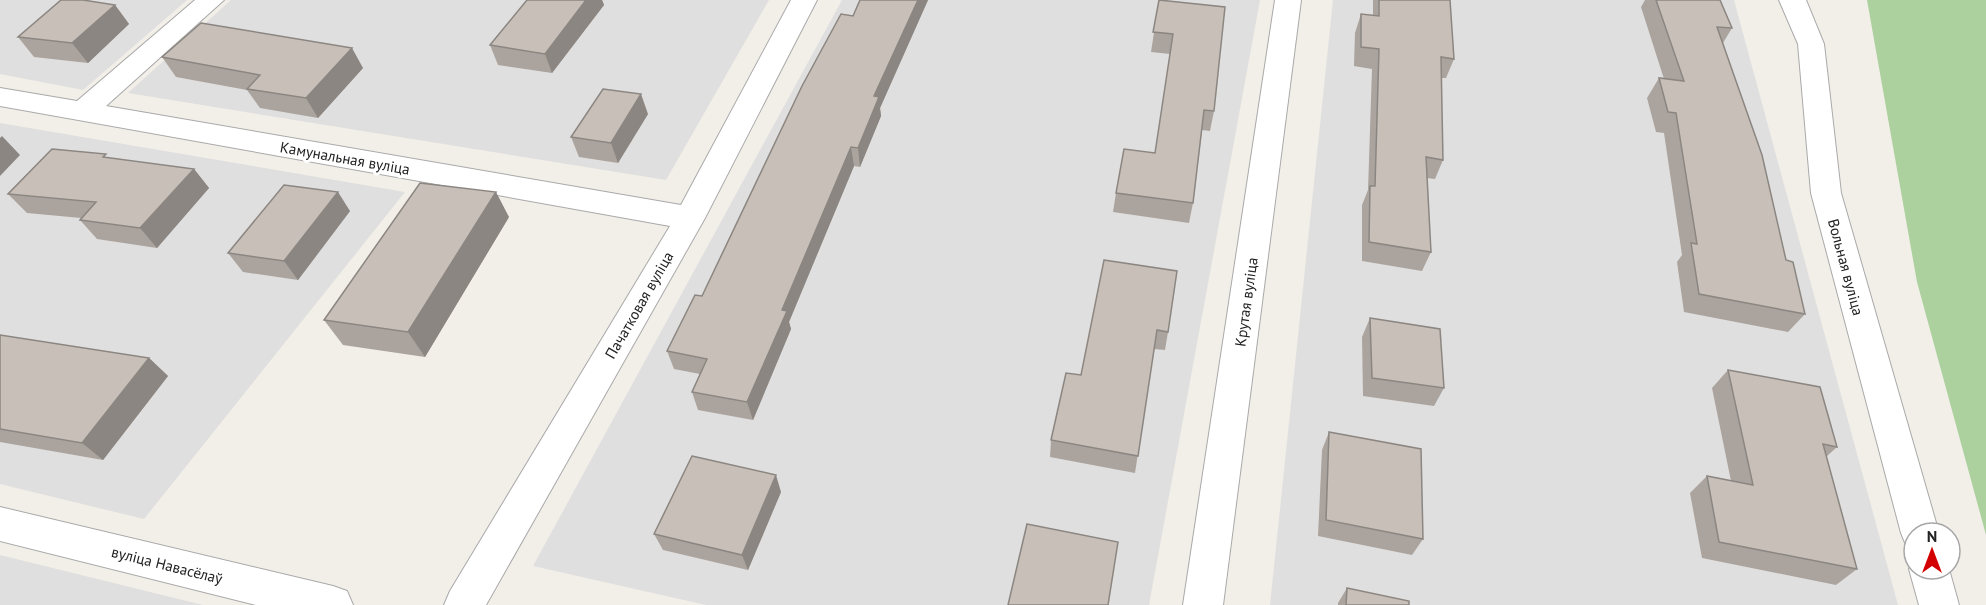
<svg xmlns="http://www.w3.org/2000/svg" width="1986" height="605" font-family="'PT Sans',sans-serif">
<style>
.residential{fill:#e0dfdf}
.forest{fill:#add19e}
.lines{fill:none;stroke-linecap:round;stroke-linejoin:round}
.minor-casing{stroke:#a9a9a9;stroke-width:2}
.minor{fill:#fff;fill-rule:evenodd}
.wall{fill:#aba49e}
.shaded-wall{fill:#8b8681}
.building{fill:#c7bfb8;stroke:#8b8681;stroke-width:1.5}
.labels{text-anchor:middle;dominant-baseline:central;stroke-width:6;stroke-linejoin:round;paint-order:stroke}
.street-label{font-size:15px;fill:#222;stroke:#fff}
</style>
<rect width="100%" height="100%" fill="#f2efe9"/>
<!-- residential -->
<g class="residential">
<polygon points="0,0 187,0 83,90 0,74"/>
<polygon points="231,0 769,0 666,180 128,93"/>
<polygon points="842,0 1260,0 1149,605 706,605 533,566"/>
<polygon points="1333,0 1734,0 1898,605 1270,605"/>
<polygon points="0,123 405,192 144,519 0,484"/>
<polygon points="0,555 203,605 0,605"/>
</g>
<!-- forest -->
<polygon class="forest" points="1867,0 1986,0 1986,535 1917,282"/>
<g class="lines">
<defs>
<g id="minor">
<polygon points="195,0 224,0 106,106 681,205 791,0 817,0 705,218 486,605 444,605 450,591 670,226 0,106 0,88 77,101"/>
<polygon points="1275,0 1301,0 1223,605 1183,605"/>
<polygon points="1779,0 1806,0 1824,44 1841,193 1939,533 1914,533 1914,548 1906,545 1901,533 1811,193 1798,44"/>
<polygon points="0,507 333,586 347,591 353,605 256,605 0,541"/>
<polygon points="1914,558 1914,569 1949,569 1959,605 1919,605 1909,569"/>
</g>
</defs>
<!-- minor casing -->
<use href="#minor" class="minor-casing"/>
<!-- minor -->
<use href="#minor" class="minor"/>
</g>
<!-- wall -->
<g class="wall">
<polygon points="527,0 602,0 604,5 552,73 498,65 490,45"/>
<polygon points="860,0 928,0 880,108 881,116 860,167 854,166 789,322 791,329 753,420 698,410 692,392 700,374 674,369 667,351 702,296 853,16"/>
<polygon points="1159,0 1214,111 1210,131 1202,130 1193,203 1189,223 1113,212 1116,193 1155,153 1170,54 1151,52"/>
<polygon points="1373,0 1450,0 1454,59 1446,78 1441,78 1443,160 1435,179 1427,178 1431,252 1422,271 1362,261 1362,205 1368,190 1372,69 1354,66 1355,33 1361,14 1373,15"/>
<polygon points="1645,0 1720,0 1732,28 1723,43 1786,260 1805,314 1788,332 1684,312 1677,262 1682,255 1664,133 1656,132 1647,98 1659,78 1664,79 1641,7"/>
<polygon points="115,5 129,24 88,63 34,57 18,37"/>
<polygon points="162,57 363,68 318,118 260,108 247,90 176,77"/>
<polygon points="648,114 618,163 579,157 571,137"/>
<polygon points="109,158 194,169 209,188 157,248 97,239 80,220 81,218 27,213 8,194"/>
<polygon points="350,211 298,280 243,272 228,253"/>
<polygon points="509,217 425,357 343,345 324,320"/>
<polygon points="1104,260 1168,332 1165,350 1154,349 1135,473 1050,457 1051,440 1081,375"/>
<polygon points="1370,318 1444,388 1434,406 1363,396 1362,337"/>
<polygon points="0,335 149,358 168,376 103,460 0,442"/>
<polygon points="1728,370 1837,447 1826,457 1857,569 1836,585 1702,558 1690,493 1707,476 1731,481 1712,388"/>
<polygon points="1329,432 1423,539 1412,555 1318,536 1322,450"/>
<polygon points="781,492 748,570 663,550 654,534"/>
<polygon points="1347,588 1409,605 1338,605 1338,603"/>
</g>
<!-- shaded-wall -->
<g class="shaded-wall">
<polygon points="586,0 602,0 604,5 552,73 545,54"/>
<polygon points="918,0 928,0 880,108 881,116 860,167 858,148 874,96"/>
<polygon points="115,5 129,24 88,63 72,43"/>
<polygon points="352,48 363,68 318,118 306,98"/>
<polygon points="641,94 648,114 618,163 611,143"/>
<polygon points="2,136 20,155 0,176 0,138"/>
<polygon points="851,147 854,166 789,322 791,329 753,420 747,402 782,310"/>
<polygon points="194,169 209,188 157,248 140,228"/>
<polygon points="338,192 350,211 298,280 284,261"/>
<polygon points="496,192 509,217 425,357 408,332"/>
<polygon points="149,358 168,376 103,460 82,443"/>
<polygon points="776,475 781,492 748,570 742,555"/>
</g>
<!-- building -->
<g class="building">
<polygon points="61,0 83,0 115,5 72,43 18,37"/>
<polygon points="527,0 586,0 545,54 490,45"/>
<polygon points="860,0 918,0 874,96 879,97 858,148 851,147 782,310 787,311 747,402 692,392 707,359 667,351 695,295 702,296 802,86 841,14 853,16"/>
<polygon points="1159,0 1225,7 1214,111 1204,110 1193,203 1116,193 1124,149 1155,153 1173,34 1153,32"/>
<polygon points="1379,0 1450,0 1454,59 1441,57 1443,160 1426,157 1431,252 1369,242 1370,186 1375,186 1379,49 1361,47 1361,14 1379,16"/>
<polygon points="1656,0 1720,0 1732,28 1717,27 1762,155 1786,260 1793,262 1805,314 1699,294 1691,243 1697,244 1676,113 1668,112 1659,78 1684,81"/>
<polygon points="201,23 352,48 306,98 247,89 260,75 162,57"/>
<polygon points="603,89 641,94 611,143 571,137"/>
<polygon points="52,149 106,154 103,157 194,169 140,228 80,220 96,202 8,194"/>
<polygon points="420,183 496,192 408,332 324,320"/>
<polygon points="284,185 338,192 284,261 228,253"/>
<polygon points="1104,260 1177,271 1168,332 1157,330 1138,456 1051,440 1066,373 1081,375"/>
<polygon points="1370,318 1440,329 1444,388 1372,378"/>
<polygon points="0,335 149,358 82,443 0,429"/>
<polygon points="1728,370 1820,387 1837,447 1823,444 1857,569 1719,542 1707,476 1753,485"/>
<polygon points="1329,432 1421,449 1423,539 1326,520"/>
<polygon points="692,456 776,475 742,555 654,534"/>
<polygon points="1027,524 1118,542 1108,605 1008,605"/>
<polygon points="1347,588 1409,601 1409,605 1346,605"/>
</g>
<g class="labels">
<!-- street labels -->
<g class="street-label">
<text transform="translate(345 158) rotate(10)">Камунальная вуліца</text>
<text transform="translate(1846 267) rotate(75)">Вольная вуліца</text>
<text transform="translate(1246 302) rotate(-82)">Крутая вуліца</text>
<text transform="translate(639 305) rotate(-60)">Пачатковая вуліца</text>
<text transform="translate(167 565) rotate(14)">вуліца Навасёлаў</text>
</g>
</g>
<!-- north arrow -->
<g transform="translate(1932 551)"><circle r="28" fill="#ffffff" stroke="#a7a7a7" stroke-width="1.5"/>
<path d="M0-4.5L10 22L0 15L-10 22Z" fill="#d40000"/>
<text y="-9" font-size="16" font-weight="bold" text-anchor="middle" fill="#222222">N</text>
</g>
</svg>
